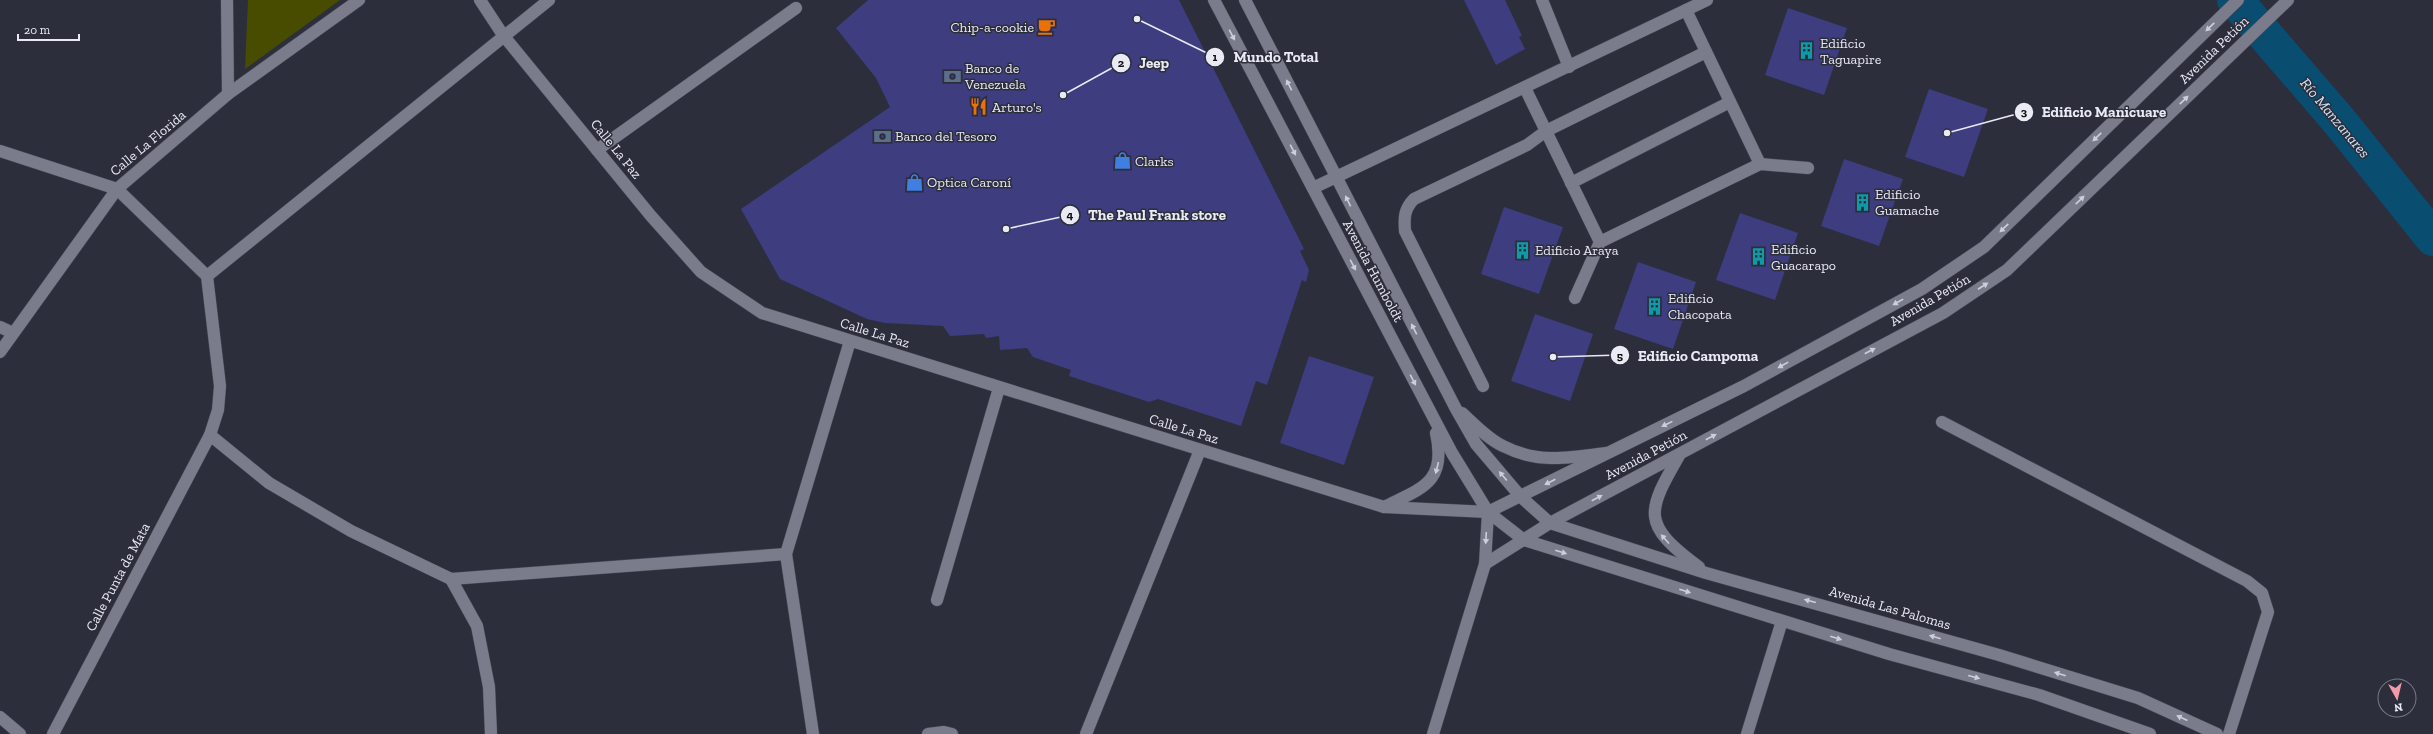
<svg xmlns="http://www.w3.org/2000/svg" width="2433" height="734" font-family="'Zilla Slab',serif">
<style>
.green{fill:#474c00}
.lines{fill:none;stroke-linecap:round;stroke-linejoin:round}
.river{stroke:#094d71;stroke-width:36}
.building{fill:#3d3d7f}
.lane-casing{stroke:#484955;stroke-width:13}
.street-casing{stroke:#484955;stroke-width:13}
.secondary-casing{stroke:#484955;stroke-width:13}
.lane{stroke:#7a7c8c;stroke-width:12}
.street{stroke:#7a7c8c;stroke-width:12}
.secondary{stroke:#7a7c8c;stroke-width:12}
.oneway{fill:#cdceda}
.labels{text-anchor:middle;dominant-baseline:central;stroke-width:3;stroke-linejoin:round;paint-order:stroke}
.poi-label{font-size:14px;fill:#e9eaf4;stroke:#2d2e3c;text-anchor:start}
.street-label{font-size:14px;fill:#e9eaf4;stroke:#2d2e3c}
.water-label{font-size:15px;font-style:italic;fill:#d3e6f3;stroke:#2d2e3c}
.leader{fill:none;stroke:#e9eaf4;stroke-width:1.5}
.callout-dot{fill:#e9eaf4;stroke:#2d2e3c;stroke-width:1.5}
.mark-label{font-size:12px;text-anchor:middle;font-weight:bold;fill:#111}
.callout-label{font-size:15px;text-anchor:middle;font-weight:bold;fill:#e9eaf4;stroke:#2d2e3c;stroke-width:3;stroke-linejoin:round;paint-order:stroke}
</style>
<rect width="100%" height="100%" fill="#2d2e3c"/>
<!-- green -->
<polygon class="green" points="248,0 340,0 245,69"/>
<g class="lines">
<!-- river -->
<polyline class="river" points="2235,0 2340,122 2433,238"/>
</g>
<!-- building -->
<g class="building">
<polygon points="868,0 1179,0 1304,249 1300,251 1309,270 1306,282 1302,280 1267,385 1256,381 1241,426 1158,399 1149,402 1069,376 1071,370 1033,357 1027,348 1000,350 999,336 986,338 984,334 950,336 943,326 885,323 867,319 780,279 741,209 890,107 876,78 836,28"/>
<polygon points="1464,0 1505,0 1522,36 1519,37 1525,49 1496,65"/>
<polygon points="1788,8 1847,28 1824,95 1765,75"/>
<polygon points="1929,89 1988,109 1964,177 1905,157"/>
<polygon points="1844,159 1903,179 1879,246 1821,226"/>
<polygon points="1504,207 1563,227 1539,294 1481,274"/>
<polygon points="1740,213 1798,233 1775,300 1716,280"/>
<polygon points="1638,262 1696,282 1673,349 1614,329"/>
<polygon points="1535,314 1593,334 1570,401 1511,381"/>
<polygon points="1309,356 1374,377 1344,465 1280,443"/>
</g>
<g class="lines">
<defs>
<g id="lane">
<polyline points="1686,10 1760,164"/>
<polyline points="1525,88 1600,242"/>
<polyline points="1571,183 1730,102"/>
<polyline points="1575,298 1600,242 1760,164 1808,168"/>
<path d="M1483,386L1405,231C1404,218 1404,209 1414,199L1527,145L1546,131L1706,52"/>
<polyline points="937,600 999,388"/>
</g>
<g id="street">
<polyline points="227,0 228,94"/>
<polyline points="480,0 503,35 651,216 701,272 762,313 1384,507 1488,512 1744,386 1922,289 1984,247 2238,0"/>
<polyline points="1542,0 1569,67"/>
<polyline points="597,150 796,8"/>
<polyline points="0,151 117,189 207,276 220,386 218,410 210,435 269,483 351,531 451,579 786,554"/>
<polyline points="1313,188 1707,0"/>
<polyline points="207,276 549,0"/>
<polyline points="0,327 13,333"/>
<polyline points="0,352 117,189 228,94 359,0"/>
<polyline points="1942,422 2247,581 2262,593 2268,612 2229,734"/>
<polyline points="1485,564 1550,523 1943,313 2007,270 2288,0"/>
<polyline points="451,579 477,626 489,687 491,734"/>
<polyline points="0,717 20,734"/>
<polyline points="53,734 210,435"/>
<polyline points="813,734 786,554 850,341"/>
<polyline points="928,734 944,732 952,734"/>
<polyline points="1086,734 1200,450"/>
<polyline points="1433,734 1485,564 1488,512"/>
<polyline points="1747,734 1782,621"/>
</g>
<g id="secondary">
<polyline points="1214,0 1452,453 1488,512 1524,540 1889,654 2039,695 2150,734"/>
<polyline points="1245,0 1456,409 1476,444 1521,497 1550,523 1706,573 1999,655 2138,698 2217,734"/>
<path d="M1462,413C1474,424 1488,439 1503,446C1538,464 1569,458 1606,453"/>
<path d="M1680,454C1646,513 1641,524 1699,567"/>
<path d="M1384,507C1422,488 1447,483 1436,433"/>
</g>
</defs>
<!-- lane casing -->
<use href="#lane" class="lane-casing"/>
<!-- street casing -->
<use href="#street" class="street-casing"/>
<!-- secondary casing -->
<use href="#secondary" class="secondary-casing"/>
<!-- lane -->
<use href="#lane" class="lane"/>
<!-- street -->
<use href="#street" class="street"/>
<!-- secondary -->
<use href="#secondary" class="secondary"/>
</g>
<!-- one-way arrows -->
<defs><path id="oneway-solid" d="M-6-.8H1V-3.2L6.5 0L1 3.2V.8H-6Z"/></defs>
<g class="oneway">
<use href="#oneway-solid" transform="translate(2210 27) rotate(136)"/>
<use href="#oneway-solid" transform="translate(1232 35) rotate(62)"/>
<use href="#oneway-solid" transform="translate(1289 85) rotate(-117)"/>
<use href="#oneway-solid" transform="translate(2184 100) rotate(-44)"/>
<use href="#oneway-solid" transform="translate(2097 137) rotate(136)"/>
<use href="#oneway-solid" transform="translate(1293 150) rotate(62)"/>
<use href="#oneway-solid" transform="translate(2080 200) rotate(-44)"/>
<use href="#oneway-solid" transform="translate(1348 201) rotate(-116)"/>
<use href="#oneway-solid" transform="translate(2004 228) rotate(136)"/>
<use href="#oneway-solid" transform="translate(1353 265) rotate(62)"/>
<use href="#oneway-solid" transform="translate(1983 286) rotate(-33)"/>
<use href="#oneway-solid" transform="translate(1898 302) rotate(151)"/>
<use href="#oneway-solid" transform="translate(1414 329) rotate(-117)"/>
<use href="#oneway-solid" transform="translate(1870 351) rotate(-28)"/>
<use href="#oneway-solid" transform="translate(1783 365) rotate(151)"/>
<use href="#oneway-solid" transform="translate(1413 380) rotate(62)"/>
<use href="#oneway-solid" transform="translate(1667 424) rotate(154)"/>
<use href="#oneway-solid" transform="translate(1711 437) rotate(-28)"/>
<use href="#oneway-solid" transform="translate(1437 468) rotate(104)"/>
<use href="#oneway-solid" transform="translate(1503 476) rotate(-130)"/>
<use href="#oneway-solid" transform="translate(1550 482) rotate(153)"/>
<use href="#oneway-solid" transform="translate(1597 498) rotate(-28)"/>
<use href="#oneway-solid" transform="translate(1486 538) rotate(93)"/>
<use href="#oneway-solid" transform="translate(1665 539) rotate(-132)"/>
<use href="#oneway-solid" transform="translate(1561 552) rotate(17)"/>
<use href="#oneway-solid" transform="translate(1685 591) rotate(17)"/>
<use href="#oneway-solid" transform="translate(1810 601) rotate(-165)"/>
<use href="#oneway-solid" transform="translate(1935 637) rotate(-164)"/>
<use href="#oneway-solid" transform="translate(1836 638) rotate(17)"/>
<use href="#oneway-solid" transform="translate(2060 674) rotate(-163)"/>
<use href="#oneway-solid" transform="translate(1974 677) rotate(15)"/>
<use href="#oneway-solid" transform="translate(2182 718) rotate(-155)"/>
</g>
<!-- icons -->
<defs>
<symbol id="cafe-bare" viewBox="-9 -9 18 18"><path d="M-5.5-4.5H6V0H3Q3 3.5 0 3.5H-2.5Q-5.5 3.5-5.5 0ZM3-3.2v2h1.7v-2ZM-6 4.5H4V6H-6Z" fill="#e8710a" stroke="#2d2e3c" stroke-width="2.5" paint-order="stroke"/></symbol>
<symbol id="building-bare" viewBox="-9 -9 18 18"><path d="M-4-6H4V6H1V3H-1V6H-4ZM-2.5-4.3h1.7v1.8h-1.7ZM.8-4.3h1.7v1.8H.8ZM-2.5-1h1.7V.8h-1.7ZM.8-1h1.7V.8H.8Z" fill="#0f9aa8" stroke="#2d2e3c" stroke-width="2.5" paint-order="stroke"/></symbol>
<symbol id="bank-bare" viewBox="-9 -9 18 18"><path d="M-6-4H6V4H-6ZM0-2.3a2.3 2.3 0 1 0 0 4.6a2.3 2.3 0 1 0 0-4.6Z" fill="#5c6f8a" stroke="#2d2e3c" stroke-width="2.5" paint-order="stroke"/></symbol>
<symbol id="restaurant-bare" viewBox="-9 -9 18 18"><path d="M-5-6h1v4h1v-4h1v4h1v-4h1v5L-1.5 .5V6h-2V.5L-5-1ZM5-6V6H3V1.5H1.5Q1.5-4 5-6Z" fill="#e8710a" stroke="#2d2e3c" stroke-width="2.5" paint-order="stroke"/></symbol>
<symbol id="shop-bare" viewBox="-9 -9 18 18"><path d="M-5-2.5h2.3a2.7 3.5 0 0 1 5.4 0H5L5.5 6h-11ZM-1.5-2.5h3a1.5 2.3 0 0 0-3 0Z" fill="#3f7fe0" stroke="#2d2e3c" stroke-width="2.5" paint-order="stroke"/></symbol>
</defs>
<g fill-rule="evenodd">
<use href="#cafe-bare" x="1034" y="14" width="25" height="25"/>
<use href="#building-bare" x="1794" y="38" width="25" height="25"/>
<use href="#bank-bare" x="940" y="64" width="25" height="25"/>
<use href="#restaurant-bare" x="966" y="94" width="25" height="25"/>
<use href="#bank-bare" x="870" y="124" width="25" height="25"/>
<use href="#shop-bare" x="1110" y="148" width="25" height="25"/>
<use href="#shop-bare" x="902" y="170" width="25" height="25"/>
<use href="#building-bare" x="1850" y="190" width="25" height="25"/>
<use href="#building-bare" x="1510" y="238" width="25" height="25"/>
<use href="#building-bare" x="1746" y="244" width="25" height="25"/>
<use href="#building-bare" x="1642" y="294" width="25" height="25"/>
</g>
<g class="labels">
<!-- poi labels -->
<g class="poi-label">
<text x="1034" y="27" text-anchor="end">Chip-a-cookie</text>
<text x="1820" y="43">Edificio<tspan x="1820" dy="16">Taguapire</tspan></text>
<text x="965" y="68">Banco de<tspan x="965" dy="16">Venezuela</tspan></text>
<text x="992" y="107">Arturo's</text>
<text x="895" y="136">Banco del Tesoro</text>
<text x="1135" y="161">Clarks</text>
<text x="927" y="182">Optica Caroní</text>
<text x="1875" y="194">Edificio<tspan x="1875" dy="16">Guamache</tspan></text>
<text x="1771" y="249">Edificio<tspan x="1771" dy="16">Guacarapo</tspan></text>
<text x="1535" y="250">Edificio Araya</text>
<text x="1668" y="298">Edificio<tspan x="1668" dy="16">Chacopata</tspan></text>
</g>
<!-- street labels -->
<g class="street-label">
<text transform="translate(2214 50) rotate(-44)">Avenida Petión</text>
<text transform="translate(148 143) rotate(-40)">Calle La Florida</text>
<text transform="translate(616 149) rotate(51)">Calle La Paz</text>
<text transform="translate(1373 271) rotate(62)">Avenida Humboldt</text>
<text transform="translate(1930 300) rotate(-30)">Avenida Petión</text>
<text transform="translate(875 333) rotate(17)">Calle La Paz</text>
<text transform="translate(1184 429) rotate(17)">Calle La Paz</text>
<text transform="translate(1646 455) rotate(-28)">Avenida Petión</text>
<text transform="translate(118 577) rotate(-62)">Calle Punta de Mata</text>
<text transform="translate(1890 608) rotate(16)">Avenida Las Palomas</text>
</g>
<!-- water labels -->
<g class="water-label">
<text transform="translate(2335 118) rotate(50)">Río Manzanares</text>
</g>
</g>
<!-- callouts -->
<path class="leader" d="M1137 19L1215 57M1063 95L1121 63M1947 133L2024 112M1006 229L1070 215M1553 357L1620 355"/>
<g class="callout-dot">
<circle cx="1137" cy="19" r="4"/>
<circle cx="1063" cy="95" r="4"/>
<circle cx="1947" cy="133" r="4"/>
<circle cx="1006" cy="229" r="4"/>
<circle cx="1553" cy="357" r="4"/>
<circle cx="1215" cy="57" r="10"/>
<circle cx="1121" cy="63" r="10"/>
<circle cx="2024" cy="112" r="10"/>
<circle cx="1070" cy="215" r="10"/>
<circle cx="1620" cy="355" r="10"/>
</g>
<g class="mark-label">
<text x="1215" y="61">1</text>
<text x="1121" y="67">2</text>
<text x="2024" y="116">3</text>
<text x="1070" y="219">4</text>
<text x="1620" y="360">5</text>
</g>
<g class="callout-label">
<text x="1276" y="62">Mundo Total</text>
<text x="1154" y="68">Jeep</text>
<text x="2104" y="117">Edificio Manicuare</text>
<text x="1157" y="220">The Paul Frank store</text>
<text x="1698" y="361">Edificio Campoma</text>
</g>
<!-- north arrow -->
<g transform="translate(2397 698) rotate(172)"><circle r="19" fill="#2d2e3c" stroke="#787986"/>
<path d="M0-3L7 15L0 10L-7 15Z" fill="#f39aaa"/>
<text y="-6" font-size="11" font-weight="bold" text-anchor="middle" fill="#e9eaf4">N</text>
</g>
<!-- scale -->
<path d="M18 34v6h61v-6" fill="none" stroke="#e9eaf4" stroke-width="2"/>
<text x="24" y="34" font-size="12" fill="#e9eaf4" stroke="#2d2e3c" stroke-width="3" paint-order="stroke">20 m</text>
</svg>
